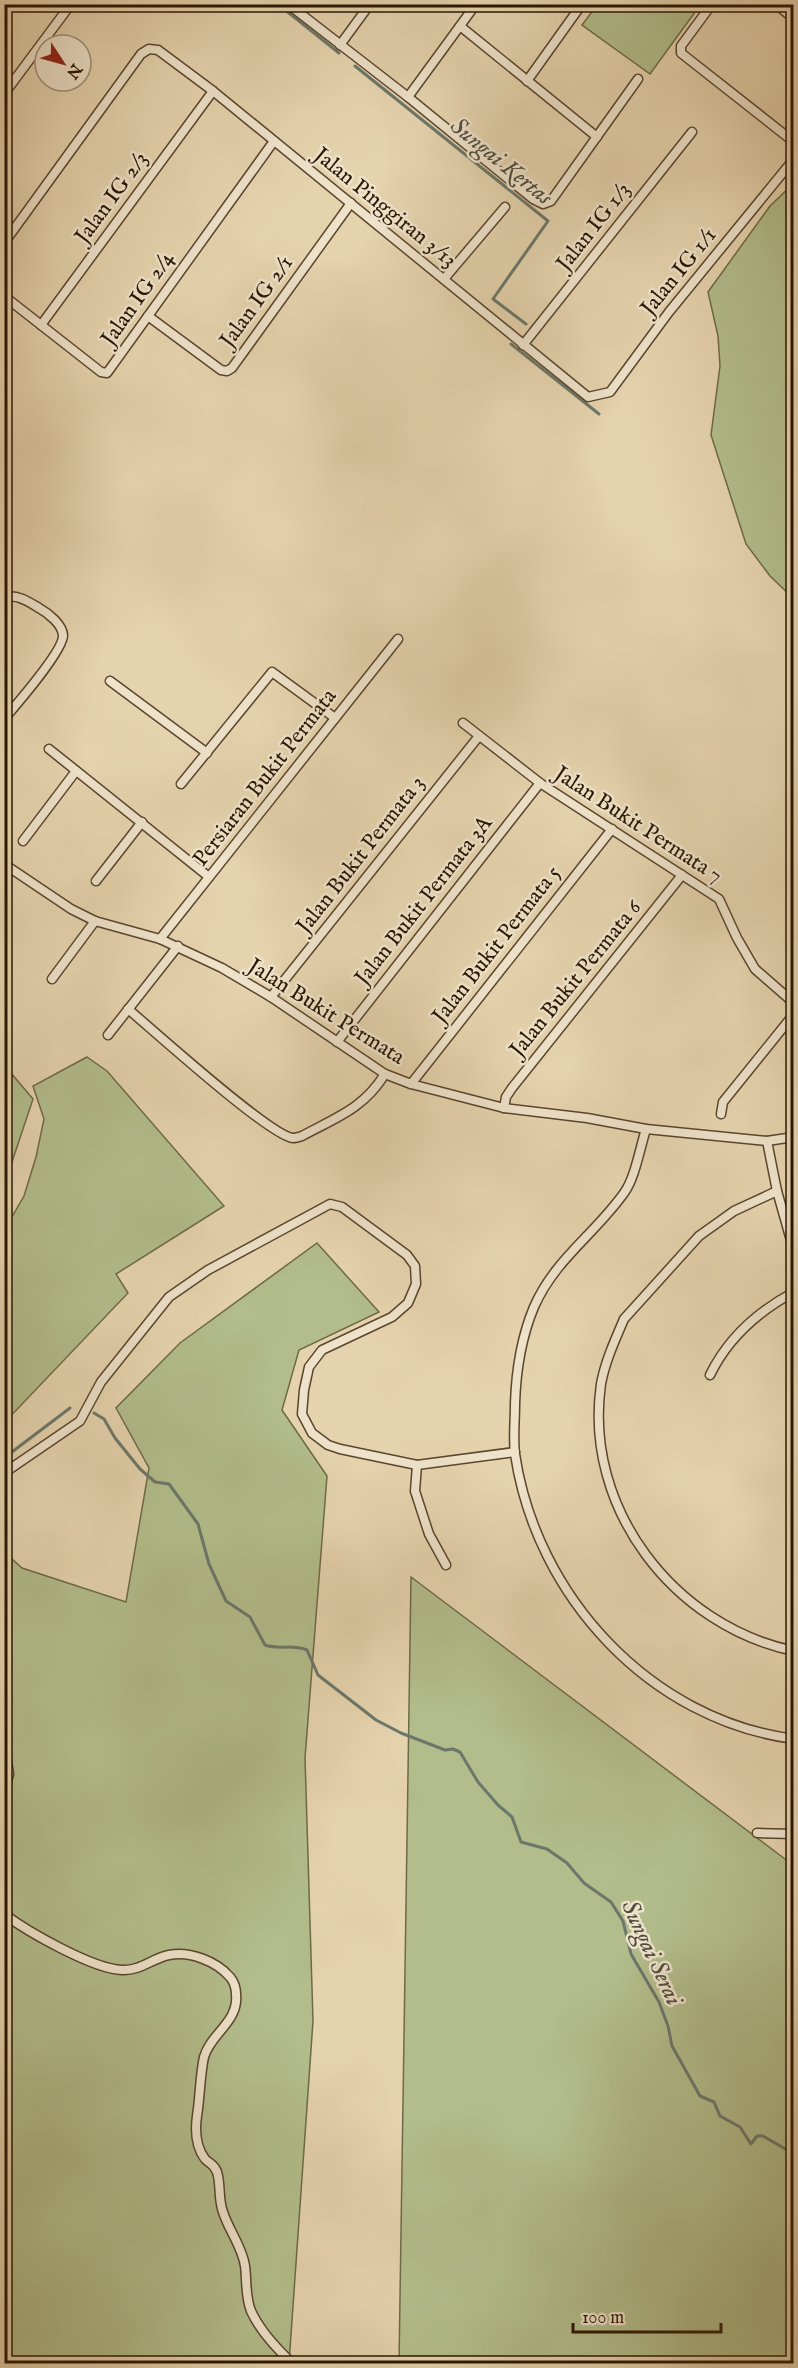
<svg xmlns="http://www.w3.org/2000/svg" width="798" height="2368" font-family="'IM FELL English',serif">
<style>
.green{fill:#b2bd8b;stroke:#6e6a46;stroke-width:1.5}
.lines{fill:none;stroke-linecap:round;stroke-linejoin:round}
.stream{stroke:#6b776a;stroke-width:3}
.minor-casing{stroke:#5a452d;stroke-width:11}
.minor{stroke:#eee2ca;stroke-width:8}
.labels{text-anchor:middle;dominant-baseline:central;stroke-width:5;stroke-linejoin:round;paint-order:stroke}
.street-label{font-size:22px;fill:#2b1602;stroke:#eee2ca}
.water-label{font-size:24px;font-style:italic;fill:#504e3f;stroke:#eee2ca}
</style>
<rect width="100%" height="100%" fill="#e5d3ad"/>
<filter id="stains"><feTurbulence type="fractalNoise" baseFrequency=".00333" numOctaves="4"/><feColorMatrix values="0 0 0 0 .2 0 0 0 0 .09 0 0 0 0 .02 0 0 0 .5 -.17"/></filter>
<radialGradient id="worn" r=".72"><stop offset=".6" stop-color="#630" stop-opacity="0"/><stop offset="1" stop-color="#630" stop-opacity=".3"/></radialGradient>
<!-- green -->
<g class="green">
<polygon points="695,4 698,8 650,74 582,25 597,5"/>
<polygon points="793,184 793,598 770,576 746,544 711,435 720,366 718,336 708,292 770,206"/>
<polygon points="87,1057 107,1071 224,1206 116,1274 128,1293 5,1422 5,1229 24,1196 36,1157 44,1119 33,1086"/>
<polygon points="5,1066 33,1099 5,1183"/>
<polygon points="317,1243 379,1312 299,1350 282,1410 327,1476 305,1758 313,2021 289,2363 5,2363 4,1552 22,1568 126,1602 149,1468 116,1408 180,1343"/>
<polygon points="411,1577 793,1865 794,2363 399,2364"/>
</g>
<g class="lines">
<!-- stream -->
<g class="stream">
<polyline points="284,9 339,53"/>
<polyline points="355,66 548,221 493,299 526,324"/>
<polyline points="511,344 599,414"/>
<path d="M94,1413L104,1419L115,1438L140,1469L155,1482L169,1484L198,1524L209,1564L226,1601L250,1617L265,1645C279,1650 293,1644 307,1650L318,1675L376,1720L401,1733L445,1750L453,1749L460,1752L478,1782L498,1805L512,1817L521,1842L547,1849L567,1863L584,1883L611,1902L623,1921L631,1954L659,2002L668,2026L672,2046L700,2096L714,2102L720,2116L740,2127L751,2144L757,2136H763L794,2154"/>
<polyline points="4,1458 70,1408"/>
</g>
<defs>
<g id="minor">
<polyline points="288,4 408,97 533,199 543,204 551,201 638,79"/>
<polyline points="712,4 681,46 681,53 794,142"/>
<polyline points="776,4 794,19"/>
<polyline points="460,26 597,137"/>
<polyline points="340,45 370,4"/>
<polyline points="527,81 582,4"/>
<polyline points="4,94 68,8"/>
<polyline points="408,97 476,4"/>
<polyline points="4,243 141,54 149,49 158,50 213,91 588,397 610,392 669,312 794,159"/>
<polyline points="444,279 505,207"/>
<polyline points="4,296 101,372 107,373 274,141"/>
<polyline points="148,316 221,370 227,371 232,368 351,203"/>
<polyline points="41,325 213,91"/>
<polyline points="523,345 692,132"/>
<path d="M4,598C16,593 29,602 39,608C48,613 62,624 63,635C64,650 16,705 4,719"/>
<polyline points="110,681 207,753"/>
<polyline points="463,723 540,783 719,899 737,938 755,969 794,1003"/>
<polyline points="49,749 209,877"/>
<polyline points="181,784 272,672 335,718"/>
<polyline points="23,841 76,771"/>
<polyline points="4,864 71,909 95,921 160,939 222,968 271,997 385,1074 411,1084 504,1108 587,1118 646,1129 767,1141 794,1137"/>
<polyline points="96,881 142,822"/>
<polyline points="160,939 398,639"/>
<polyline points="52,979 95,921"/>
<polyline points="271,997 479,736"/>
<path d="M128,1009C153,1030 270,1136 293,1138C296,1138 299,1137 302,1136C337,1117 363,1109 385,1074"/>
<polyline points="108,1035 178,946"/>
<polyline points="337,1042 540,783"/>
<polyline points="411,1084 612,829"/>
<polyline points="504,1108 506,1097 512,1088 682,875"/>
<polyline points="721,1114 723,1102 794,1014"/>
<path d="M646,1129C640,1148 635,1178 624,1193C595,1234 555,1259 534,1307C521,1338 516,1371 515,1404C515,1421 513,1438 515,1454C536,1596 650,1720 794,1739"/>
<polyline points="767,1141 777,1191 794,1251"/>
<path d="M777,1191L734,1211L699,1236L624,1319C615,1340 605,1362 601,1384C583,1508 674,1626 794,1651"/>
<path d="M710,1375C728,1338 757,1312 794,1292"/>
<polyline points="417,1465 415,1491 429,1534 446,1565"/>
<polyline points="4,1473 80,1421 101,1382 169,1297 208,1270 330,1204 342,1207 407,1255 415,1266 416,1284 408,1303 392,1317 322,1350 309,1367 304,1390 302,1414 312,1433 328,1445 340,1449 417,1465 515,1452"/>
<polyline points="4,1744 9,1774 4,1793"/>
<polyline points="757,1833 794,1834"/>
<path d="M4,1914C28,1932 93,1969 122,1970C140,1971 153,1958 169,1955C190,1951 216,1961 230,1977C234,1982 236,1989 236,1994C239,2022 211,2033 204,2057C200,2075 200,2097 197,2116C195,2130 196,2147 205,2159C210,2164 214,2164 217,2172C221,2184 218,2199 223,2212C229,2231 242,2246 245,2266C247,2281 245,2296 251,2311C260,2331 277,2349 293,2364"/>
</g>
</defs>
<!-- minor casing -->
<use href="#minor" class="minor-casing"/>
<!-- minor -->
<use href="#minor" class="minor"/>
</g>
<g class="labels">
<!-- street labels -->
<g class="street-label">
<text transform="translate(112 198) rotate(-54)">Jalan IG 2/3</text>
<text transform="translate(385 208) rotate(39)">Jalan Pinggiran 3/13</text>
<text transform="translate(594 227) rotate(-52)">Jalan IG 1/3</text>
<text transform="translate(679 272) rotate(-51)">Jalan IG 1/1</text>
<text transform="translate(138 299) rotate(-55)">Jalan IG 2/4</text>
<text transform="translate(257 302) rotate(-54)">Jalan IG 2/1</text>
<text transform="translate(265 778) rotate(-52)">Persiaran Bukit Permata</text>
<text transform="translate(638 825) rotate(33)">Jalan Bukit Permata 7</text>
<text transform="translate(361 855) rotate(-52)">Jalan Bukit Permata 3</text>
<text transform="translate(424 901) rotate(-52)">Jalan Bukit Permata 3A</text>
<text transform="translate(497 945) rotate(-52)">Jalan Bukit Permata 5</text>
<text transform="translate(576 979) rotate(-51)">Jalan Bukit Permata 6</text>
<text transform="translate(326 1012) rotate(32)">Jalan Bukit Permata</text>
</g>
<!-- water labels -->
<g class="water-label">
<text transform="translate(501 162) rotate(39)">Sungai Kertas</text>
<text transform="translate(651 1953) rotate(65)">Sungai Serai</text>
</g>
</g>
<!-- margin -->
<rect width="798" height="2368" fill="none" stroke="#e5d3ad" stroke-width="24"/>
<rect x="6" y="6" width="786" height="2356" fill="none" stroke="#2b1602" stroke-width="3"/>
<rect x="12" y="12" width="774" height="2344" fill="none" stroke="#2b1602" stroke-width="1.5"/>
<!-- north arrow -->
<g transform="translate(63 63) rotate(126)"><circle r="28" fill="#eee2ca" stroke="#a0907a" stroke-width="1.5"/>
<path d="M0-4.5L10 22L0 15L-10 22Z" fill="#8f2418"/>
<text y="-9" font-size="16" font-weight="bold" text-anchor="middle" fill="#2b1602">N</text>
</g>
<!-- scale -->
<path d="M573 2323v9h148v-9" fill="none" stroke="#2b1602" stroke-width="3"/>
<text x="582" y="2323" font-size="18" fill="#2b1602" stroke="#eee2ca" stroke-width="4.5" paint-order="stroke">100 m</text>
<rect width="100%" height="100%" filter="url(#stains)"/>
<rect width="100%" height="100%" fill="url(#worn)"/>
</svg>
